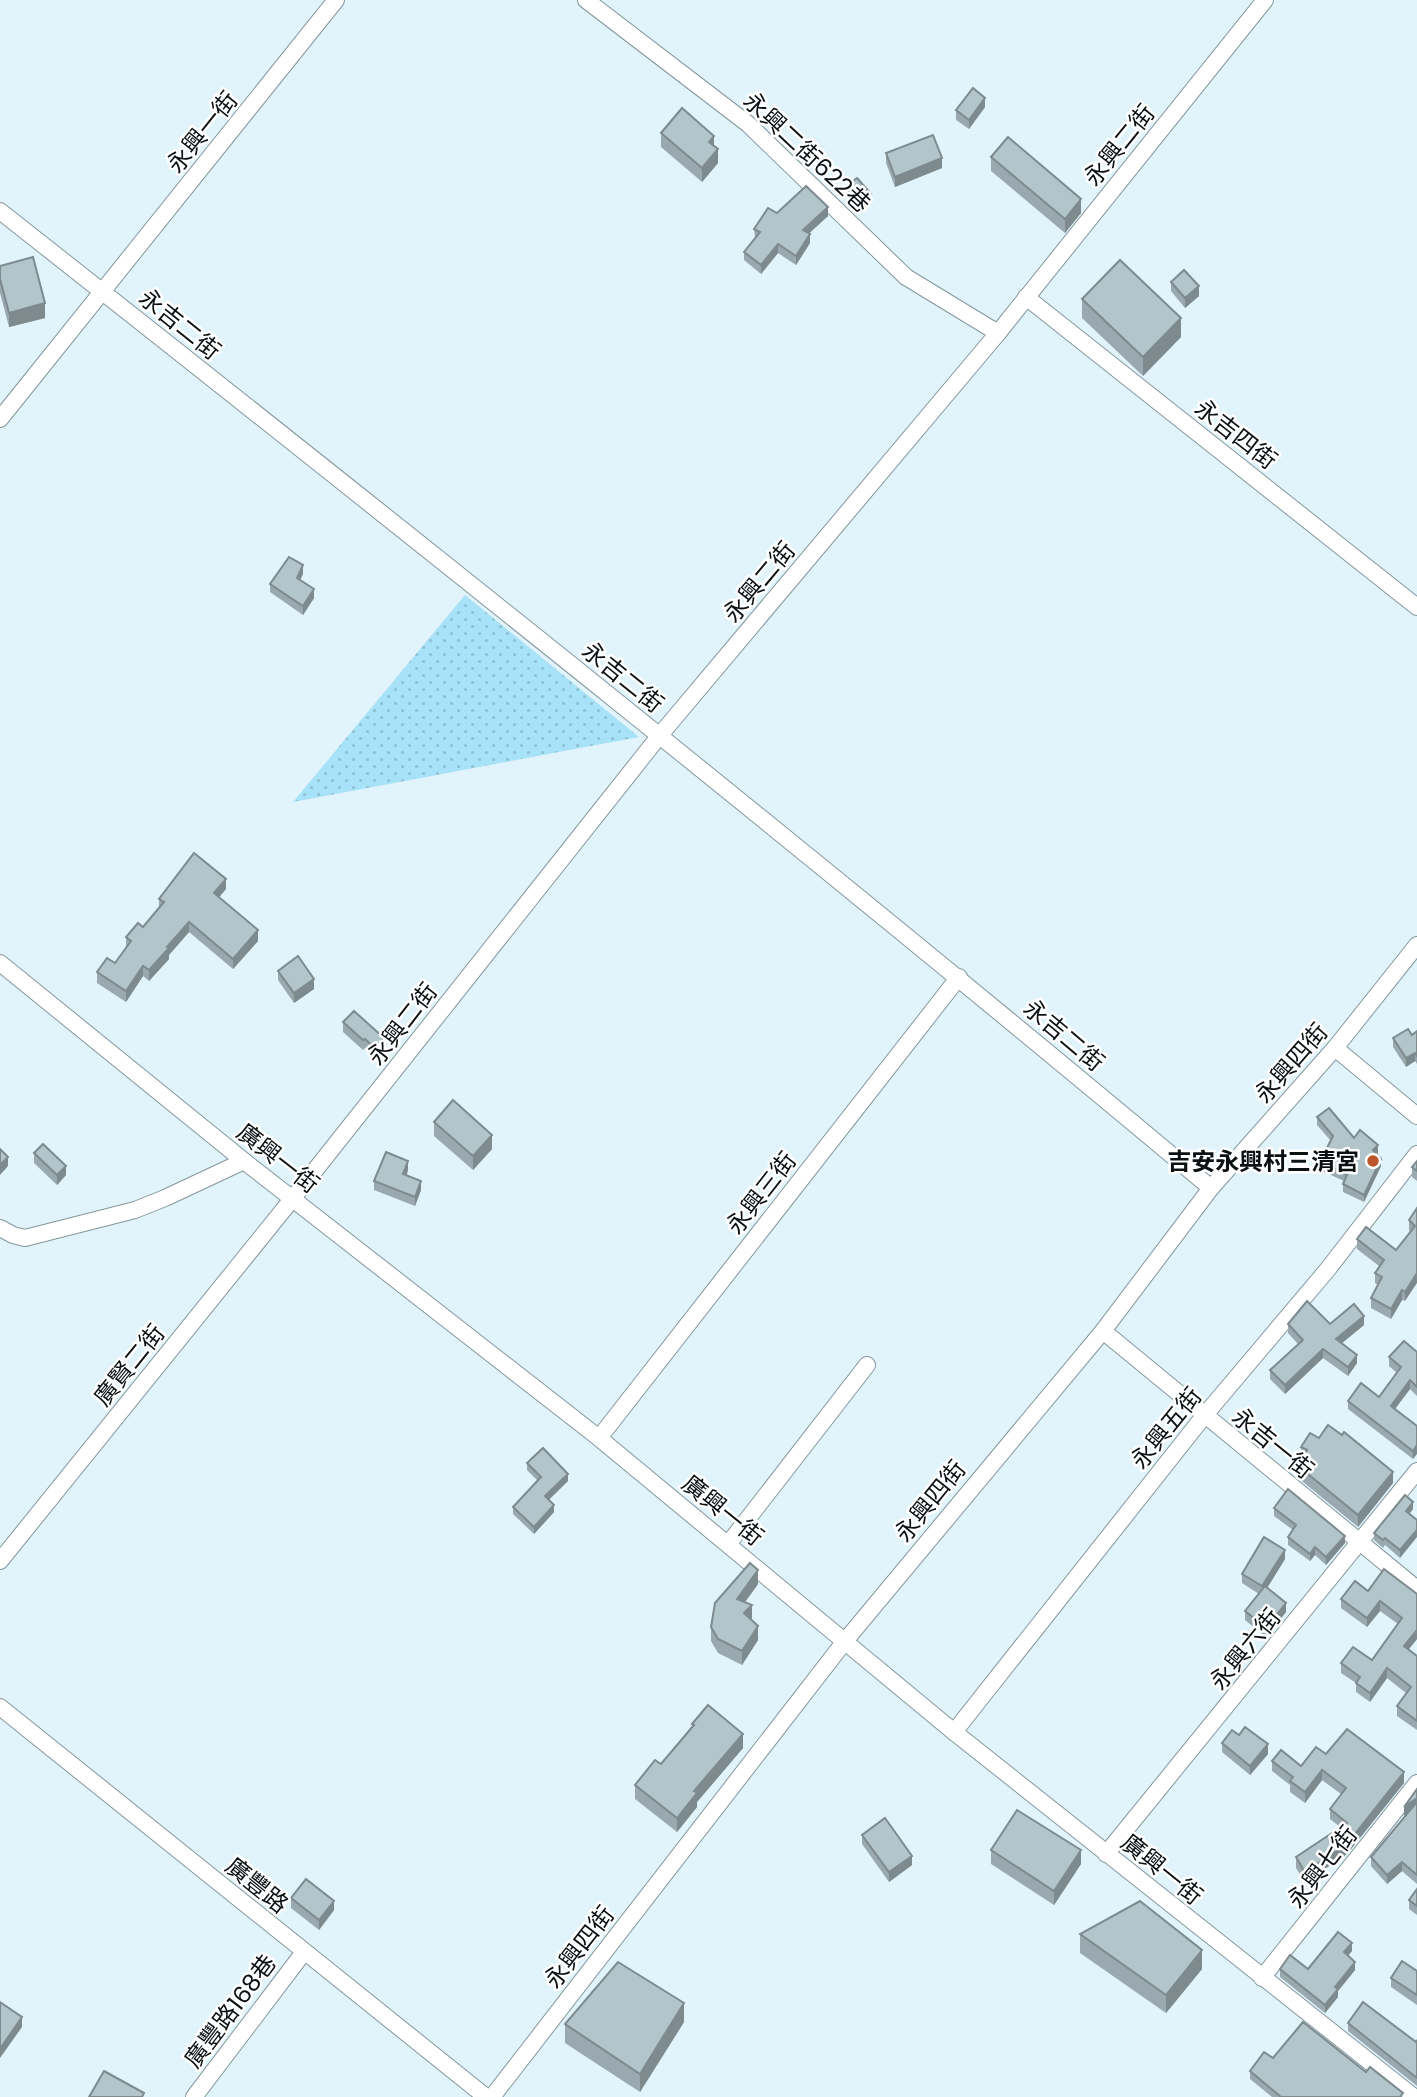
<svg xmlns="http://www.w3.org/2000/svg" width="1417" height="2097" font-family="Poppins,'Noto Sans TC',sans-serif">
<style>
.grass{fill:url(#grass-dots)}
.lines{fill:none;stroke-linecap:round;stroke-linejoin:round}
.street-casing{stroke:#85979d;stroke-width:18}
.street{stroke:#fff;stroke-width:16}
.wall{fill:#99a9af}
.shaded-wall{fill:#7d8a8e}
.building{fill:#b2c5cb;stroke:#7d8a8e;stroke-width:2}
.poi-dot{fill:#bd562a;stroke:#fff;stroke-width:2.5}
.labels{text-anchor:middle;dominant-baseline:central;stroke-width:5;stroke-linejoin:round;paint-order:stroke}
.street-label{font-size:24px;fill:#0b1113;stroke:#fff}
.poi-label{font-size:24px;font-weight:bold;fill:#0b1113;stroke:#fff;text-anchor:end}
</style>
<defs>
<pattern id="grass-dots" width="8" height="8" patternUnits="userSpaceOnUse" patternTransform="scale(1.75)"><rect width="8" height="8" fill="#a7e2f8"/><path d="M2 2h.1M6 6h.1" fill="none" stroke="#8ec1d4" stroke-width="1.8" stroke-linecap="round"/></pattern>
</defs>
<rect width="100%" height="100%" fill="#e1f4fc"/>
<!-- grass -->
<polygon class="grass" points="465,595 639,737 293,802"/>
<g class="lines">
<defs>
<g id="street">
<polyline points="586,0 748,124 906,277 998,333"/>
<path d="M0,211C407,532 813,855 1211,1188"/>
<polyline points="1026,297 1417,607"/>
<polyline points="0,419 336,0"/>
<polyline points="0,963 244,1161 599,1438 954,1732 1414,2097"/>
<polyline points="1335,1048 1417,1116"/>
<polyline points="0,1228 13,1235 25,1238 135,1210 165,1198 244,1161"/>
<polyline points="1103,1331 1417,1589"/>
<polyline points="599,1438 959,977"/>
<polyline points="729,1543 867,1365"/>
<polyline points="0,1561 293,1198 660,735 998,333 1265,0"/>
<polyline points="0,1707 486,2097"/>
<polyline points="954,1732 1204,1416 1328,1269 1417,1154"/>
<polyline points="1106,1854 1417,1471"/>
<polyline points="1262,1978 1417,1783"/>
<polyline points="194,2097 304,1952"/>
<polyline points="492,2097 845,1641 1103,1331 1211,1188 1335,1048 1417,945"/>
</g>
</defs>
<!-- street casing -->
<use href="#street" class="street-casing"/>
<!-- street -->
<use href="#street" class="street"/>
</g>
<!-- wall -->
<g class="wall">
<polygon points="985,107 969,129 956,120 956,110"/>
<polygon points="661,133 714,146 718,163 702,182 661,147"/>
<polygon points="886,153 942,168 895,187 886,163"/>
<polygon points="991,157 1081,213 1065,233 991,171"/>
<polygon points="845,187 871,199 859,209 845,192"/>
<polygon points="777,213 828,216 809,233 810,243 796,265 778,253 761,274 744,260 744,252 755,238 754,229"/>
<polygon points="0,266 45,318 9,327 0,293"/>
<polygon points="1171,282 1199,296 1185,308 1171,291"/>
<polygon points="1082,299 1181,337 1143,376 1082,318"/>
<polygon points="303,574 300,580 314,598 303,615 270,592 270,584"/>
<polygon points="226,889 219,897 258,941 233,969 189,932 169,955 169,959 149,981 143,976 126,1002 97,983 97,972 115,963 126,947 126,937 143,927 159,908 159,899"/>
<polygon points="278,971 314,989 294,1003 278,980"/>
<polygon points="343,1022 384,1048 375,1058 365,1048 363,1050 343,1032"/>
<polygon points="1417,1031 1417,1064 1415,1061 1406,1067 1393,1047 1393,1038 1412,1035"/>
<polygon points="1317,1117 1378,1153 1377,1154 1381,1166 1364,1202 1343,1192 1343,1184 1344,1181 1320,1170 1320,1162 1331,1141 1317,1125"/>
<polygon points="434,1122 492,1149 473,1170 434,1136"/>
<polygon points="34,1153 66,1175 57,1185 34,1163"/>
<polygon points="1417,1161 1417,1181 1412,1177 1412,1167"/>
<polygon points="408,1170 407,1175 421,1190 415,1206 374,1190 374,1181"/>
<polygon points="1417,1208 1405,1301 1402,1300 1391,1319 1371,1308 1371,1298 1378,1285 1375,1283 1375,1273 1379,1266 1357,1249 1357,1239 1396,1250 1410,1232 1409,1230 1409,1220"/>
<polygon points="1288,1324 1364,1325 1342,1343 1357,1363 1348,1376 1323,1358 1285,1394 1270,1379 1270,1370 1298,1344 1288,1333"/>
<polygon points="1417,1352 1417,1396 1410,1389 1395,1409 1417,1426 1413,1459 1348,1409 1348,1401 1379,1397 1397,1373 1389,1366 1389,1357"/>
<polygon points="1319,1438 1393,1483 1358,1527 1297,1477 1297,1465 1302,1458 1301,1447"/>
<polygon points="527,1463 568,1481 549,1500 554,1512 534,1534 513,1514 513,1507 538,1481 527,1470"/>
<polygon points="1274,1508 1345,1543 1326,1565 1315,1555 1310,1561 1288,1545 1288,1537 1293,1530 1274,1516"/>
<polygon points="1413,1509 1409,1514 1400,1558 1385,1545 1383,1548 1374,1540 1374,1533"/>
<polygon points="1285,1559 1267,1588 1286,1612 1266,1637 1245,1620 1245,1611 1259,1594 1242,1583 1242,1574"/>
<polygon points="1384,1569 1417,1639 1409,1649 1417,1656 1417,1730 1397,1716 1397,1706 1406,1693 1387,1678 1370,1702 1356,1692 1356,1683 1341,1673 1341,1663 1372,1660 1398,1624 1380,1611 1367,1627 1341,1608 1341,1599 1368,1591"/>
<polygon points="758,1584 745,1602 758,1640 742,1665 718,1653 711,1641 711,1627"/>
<polygon points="692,1724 743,1748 697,1802 697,1807 677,1832 635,1799 635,1785 661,1764 692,1726"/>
<polygon points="1222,1743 1268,1754 1250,1775 1222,1752"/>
<polygon points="1326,1754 1404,1783 1347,1854 1305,1882 1296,1868 1296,1857 1340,1827 1330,1819 1330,1809 1341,1794 1322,1780 1305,1803 1290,1792 1290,1785 1272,1771 1272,1761 1301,1766"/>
<polygon points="1417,1789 1417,1884 1402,1871 1387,1884 1371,1866 1371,1857 1406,1815 1404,1816"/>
<polygon points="862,1835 912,1865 889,1882 862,1844"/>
<polygon points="991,1850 1081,1864 1054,1905 991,1864"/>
<polygon points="1417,1889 1417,1915 1409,1909 1409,1900"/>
<polygon points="291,1898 334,1910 319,1930 291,1908"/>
<polygon points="1080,1934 1202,1969 1166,2013 1080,1953"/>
<polygon points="1352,1951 1348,1956 1355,1970 1338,1991 1338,1997 1325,2013 1280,1977 1280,1969 1308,1969"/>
<polygon points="1417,1971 1417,2005 1391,1987 1391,1978"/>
<polygon points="684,2022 640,2092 565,2043 565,2024"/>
<polygon points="1348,2023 1416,2042 1417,2040 1417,2086 1348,2031"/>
<polygon points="1273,2058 1366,2072 1403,2097 1272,2097 1250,2079 1250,2071"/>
</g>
<!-- shaded-wall -->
<g class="shaded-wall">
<polygon points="985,98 985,107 969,129 969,120"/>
<polygon points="714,136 714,150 709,142"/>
<polygon points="718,149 718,163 702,182 702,168"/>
<polygon points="942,158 942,168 895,187 895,177"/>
<polygon points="871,194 871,199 859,209 859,204"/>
<polygon points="1081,199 1081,213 1065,233 1065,219"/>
<polygon points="828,207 828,216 803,239 803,230"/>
<polygon points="810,234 810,243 796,265 796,256"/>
<polygon points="778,244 778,253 761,274 761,265"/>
<polygon points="1199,286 1199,296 1185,308 1185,298"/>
<polygon points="45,303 45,318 9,327 9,313"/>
<polygon points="1181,318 1181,337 1143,376 1143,357"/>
<polygon points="303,565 303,574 297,586 297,578"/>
<polygon points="314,589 314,598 303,615 303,606"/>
<polygon points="226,879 226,889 214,903 214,893"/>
<polygon points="189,922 189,932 169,955 169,959 149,981 149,970"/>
<polygon points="258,930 258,941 233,969 233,959"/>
<polygon points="143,966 143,976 126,1002 126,991"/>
<polygon points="314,979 314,989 294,1003 294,993"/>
<polygon points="384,1038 384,1048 375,1058 375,1048"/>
<polygon points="1415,1053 1415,1061 1406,1067 1406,1058"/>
<polygon points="492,1135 492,1149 473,1170 473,1156"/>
<polygon points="1378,1145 1378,1153 1373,1157 1373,1150"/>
<polygon points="8,1157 8,1166 0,1175 0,1165"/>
<polygon points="1381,1159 1381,1166 1364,1202 1364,1195"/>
<polygon points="408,1161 408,1170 403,1183 403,1174"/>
<polygon points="66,1166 66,1175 57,1185 57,1175"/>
<polygon points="421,1181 421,1190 415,1206 415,1197"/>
<polygon points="1417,1273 1417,1283 1405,1301 1405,1292"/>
<polygon points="1402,1290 1402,1300 1391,1319 1391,1309"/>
<polygon points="1364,1316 1364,1325 1336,1348 1336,1339"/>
<polygon points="1323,1349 1323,1358 1285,1394 1285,1385"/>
<polygon points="1357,1355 1357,1363 1348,1376 1348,1367"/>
<polygon points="1410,1380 1410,1389 1391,1414 1391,1406"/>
<polygon points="1417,1445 1417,1454 1413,1459 1413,1451"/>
<polygon points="1393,1472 1393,1483 1358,1527 1358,1515"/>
<polygon points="568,1474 568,1481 545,1503 545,1496"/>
<polygon points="1413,1502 1413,1509 1406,1518 1406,1511"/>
<polygon points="554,1505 554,1512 534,1534 534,1527"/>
<polygon points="1417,1530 1417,1537 1400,1558 1400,1550"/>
<polygon points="1345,1536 1345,1543 1326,1565 1326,1557"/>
<polygon points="1315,1547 1315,1555 1310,1561 1310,1554"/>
<polygon points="1285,1550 1285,1559 1262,1596 1262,1586"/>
<polygon points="758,1570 758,1584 737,1613 737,1599"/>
<polygon points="1380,1601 1380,1611 1367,1627 1367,1618"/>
<polygon points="1286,1603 1286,1612 1266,1637 1266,1628"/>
<polygon points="752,1605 752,1619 744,1613"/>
<polygon points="758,1626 758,1640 742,1665 742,1651"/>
<polygon points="1417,1630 1417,1639 1404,1655 1404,1646"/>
<polygon points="1387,1668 1387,1678 1370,1702 1370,1693"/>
<polygon points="743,1734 743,1748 697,1802 697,1807 677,1832 677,1818 694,1791"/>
<polygon points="1268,1744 1268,1754 1250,1775 1250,1766"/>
<polygon points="1322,1770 1322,1780 1305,1803 1305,1792"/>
<polygon points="1404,1772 1404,1783 1347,1854 1305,1882 1305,1872"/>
<polygon points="1417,1798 1417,1807 1404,1816 1404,1807"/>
<polygon points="1081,1850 1081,1864 1054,1905 1054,1891"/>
<polygon points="912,1856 912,1865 889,1882 889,1872"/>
<polygon points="1402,1862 1402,1871 1387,1884 1387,1875"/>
<polygon points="334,1901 334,1910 319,1930 319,1920"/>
<polygon points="1352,1943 1352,1951 1344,1960 1344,1952"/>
<polygon points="1202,1950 1202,1969 1166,2013 1166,1995"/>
<polygon points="1355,1962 1355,1970 1338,1991 1338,1997 1325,2013 1325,2005 1335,1987"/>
<polygon points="684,2003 684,2022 640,2092 640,2074"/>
<polygon points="22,2017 22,2027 0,2058 0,2049"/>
</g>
<!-- building -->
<g class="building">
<polygon points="973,88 985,98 969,120 956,110"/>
<polygon points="682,108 714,136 709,142 718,149 702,168 661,133"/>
<polygon points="933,135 942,158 895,177 886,153"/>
<polygon points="1008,137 1081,199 1065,219 991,157"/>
<polygon points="857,178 871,194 859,204 845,187"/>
<polygon points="806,186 828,207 803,230 810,234 796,256 778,244 761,265 744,252 760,232 754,229 768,208 777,213"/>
<polygon points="33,257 45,303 9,313 0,279 0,266"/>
<polygon points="1120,260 1181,318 1143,357 1082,299"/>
<polygon points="1184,270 1199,286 1185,298 1171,282"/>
<polygon points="289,557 303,565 297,578 314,589 303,606 270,584"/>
<polygon points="194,853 226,879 214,893 258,930 233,959 189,922 167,947 169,948 149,970 143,966 126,991 97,972 107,958 115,963 131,941 126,937 138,923 143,927 164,902 159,899"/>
<polygon points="298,956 314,979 294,993 278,971"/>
<polygon points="354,1011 384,1038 375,1048 365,1039 363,1040 343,1022"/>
<polygon points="1408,1029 1412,1035 1417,1031 1417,1056 1415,1053 1406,1058 1393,1038"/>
<polygon points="453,1100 492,1135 473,1156 434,1122"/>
<polygon points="1329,1108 1354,1138 1360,1130 1378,1145 1373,1150 1381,1159 1364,1195 1343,1184 1347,1175 1320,1162 1333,1136 1317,1117"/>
<polygon points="43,1144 66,1166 57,1175 34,1153"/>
<polygon points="0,1149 8,1157 0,1165"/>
<polygon points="386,1152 408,1161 403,1174 421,1181 415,1197 374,1181"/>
<polygon points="1417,1161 1417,1171 1412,1167"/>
<polygon points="1417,1208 1417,1273 1405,1292 1402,1290 1391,1309 1371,1298 1382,1277 1375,1273 1384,1260 1357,1239 1366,1227 1396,1250 1415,1226 1409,1220"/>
<polygon points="1307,1301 1330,1324 1354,1304 1364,1316 1336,1339 1357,1355 1348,1367 1323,1349 1285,1385 1270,1370 1303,1340 1288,1324"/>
<polygon points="1404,1341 1417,1352 1417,1387 1410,1380 1391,1406 1417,1426 1417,1445 1413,1451 1348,1401 1361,1383 1379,1397 1401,1367 1389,1357"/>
<polygon points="1328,1425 1342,1435 1344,1432 1393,1472 1358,1515 1297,1465 1307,1450 1301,1447 1310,1433 1319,1438"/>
<polygon points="543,1448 568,1474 545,1496 554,1505 534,1527 513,1507 541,1477 527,1463"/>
<polygon points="1288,1489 1345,1536 1326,1557 1315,1547 1310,1554 1288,1537 1296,1525 1274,1508"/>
<polygon points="1405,1495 1413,1502 1406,1511 1417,1520 1417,1530 1400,1550 1385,1538 1383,1540 1374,1533"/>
<polygon points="1264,1537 1285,1550 1262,1586 1242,1574"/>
<polygon points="750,1563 758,1570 737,1599 752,1605 744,1613 758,1626 742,1651 718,1639 711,1627 715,1603"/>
<polygon points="1384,1569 1417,1594 1417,1630 1404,1646 1417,1656 1417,1721 1397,1706 1411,1687 1387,1668 1370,1693 1356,1683 1360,1677 1341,1663 1353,1647 1372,1660 1402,1618 1380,1601 1367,1618 1341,1599 1355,1581 1368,1591"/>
<polygon points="1265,1586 1286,1603 1266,1628 1245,1611"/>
<polygon points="708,1705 743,1734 694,1791 697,1793 677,1818 635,1785 655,1760 661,1764 694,1725 692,1724"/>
<polygon points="1245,1727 1268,1744 1250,1766 1222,1743 1232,1730 1239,1735"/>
<polygon points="1347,1729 1404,1772 1347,1844 1305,1872 1296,1857 1347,1823 1330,1809 1346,1788 1322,1770 1305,1792 1290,1781 1293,1777 1272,1761 1281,1750 1301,1766 1316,1747 1326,1754"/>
<polygon points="1417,1789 1417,1798 1404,1807"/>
<polygon points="1417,1802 1417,1875 1402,1862 1387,1875 1371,1857"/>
<polygon points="1017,1810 1081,1850 1054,1891 991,1850"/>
<polygon points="885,1818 912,1856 889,1872 862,1835"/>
<polygon points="306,1879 334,1901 319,1920 291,1898"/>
<polygon points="1417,1889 1417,1906 1409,1900"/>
<polygon points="1140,1901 1202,1950 1166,1995 1080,1934"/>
<polygon points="1338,1932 1352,1943 1344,1952 1355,1962 1335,1987 1338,1989 1325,2005 1280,1969 1290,1955 1308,1969"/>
<polygon points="1402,1961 1417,1971 1417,1995 1391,1978"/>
<polygon points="618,1962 684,2003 640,2074 565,2024"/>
<polygon points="0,2002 22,2017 0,2049"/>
<polygon points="1363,2002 1416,2042 1417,2040 1417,2078 1348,2023"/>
<polygon points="1303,2022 1366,2072 1370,2067 1403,2093 1400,2097 1281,2097 1250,2071 1264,2052 1273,2058"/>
<polygon points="104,2071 144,2093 142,2097 89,2097"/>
</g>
<!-- markers -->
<circle class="poi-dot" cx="1373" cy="1161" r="7"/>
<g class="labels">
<!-- street labels -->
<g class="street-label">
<text transform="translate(202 132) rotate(-51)">永興一街</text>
<text transform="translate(1119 145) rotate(-51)">永興二街</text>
<text transform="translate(807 152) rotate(43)">永興二街622巷</text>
<text transform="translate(180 324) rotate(39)">永吉二街</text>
<text transform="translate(1236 434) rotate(38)">永吉四街</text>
<text transform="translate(759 582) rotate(-50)">永興二街</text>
<text transform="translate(623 677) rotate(39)">永吉二街</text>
<text transform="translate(402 1024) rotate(-52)">永興二街</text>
<text transform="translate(1064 1035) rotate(40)">永吉二街</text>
<text transform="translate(1291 1063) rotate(-49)">永興四街</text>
<text transform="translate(278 1158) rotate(38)">廣興一街</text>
<text transform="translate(761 1193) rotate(-52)">永興三街</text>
<text transform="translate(129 1365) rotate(-51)">廣賢二街</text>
<text transform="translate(1166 1428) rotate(-51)">永興五街</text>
<text transform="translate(1273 1443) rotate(39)">永吉一街</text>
<text transform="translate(930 1501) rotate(-51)">永興四街</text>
<text transform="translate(723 1510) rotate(39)">廣興一街</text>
<text transform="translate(1245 1649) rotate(-51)">永興六街</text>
<text transform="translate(1322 1867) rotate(-52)">永興七街</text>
<text transform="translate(1162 1869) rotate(39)">廣興一街</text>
<text transform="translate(257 1885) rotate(39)">廣豐路</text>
<text transform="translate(579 1947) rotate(-52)">永興四街</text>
<text transform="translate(230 2011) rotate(-53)">廣豐路168巷</text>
</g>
<!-- poi labels -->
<g class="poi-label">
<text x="1359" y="1161">吉安永興村三清宮</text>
</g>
</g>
</svg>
